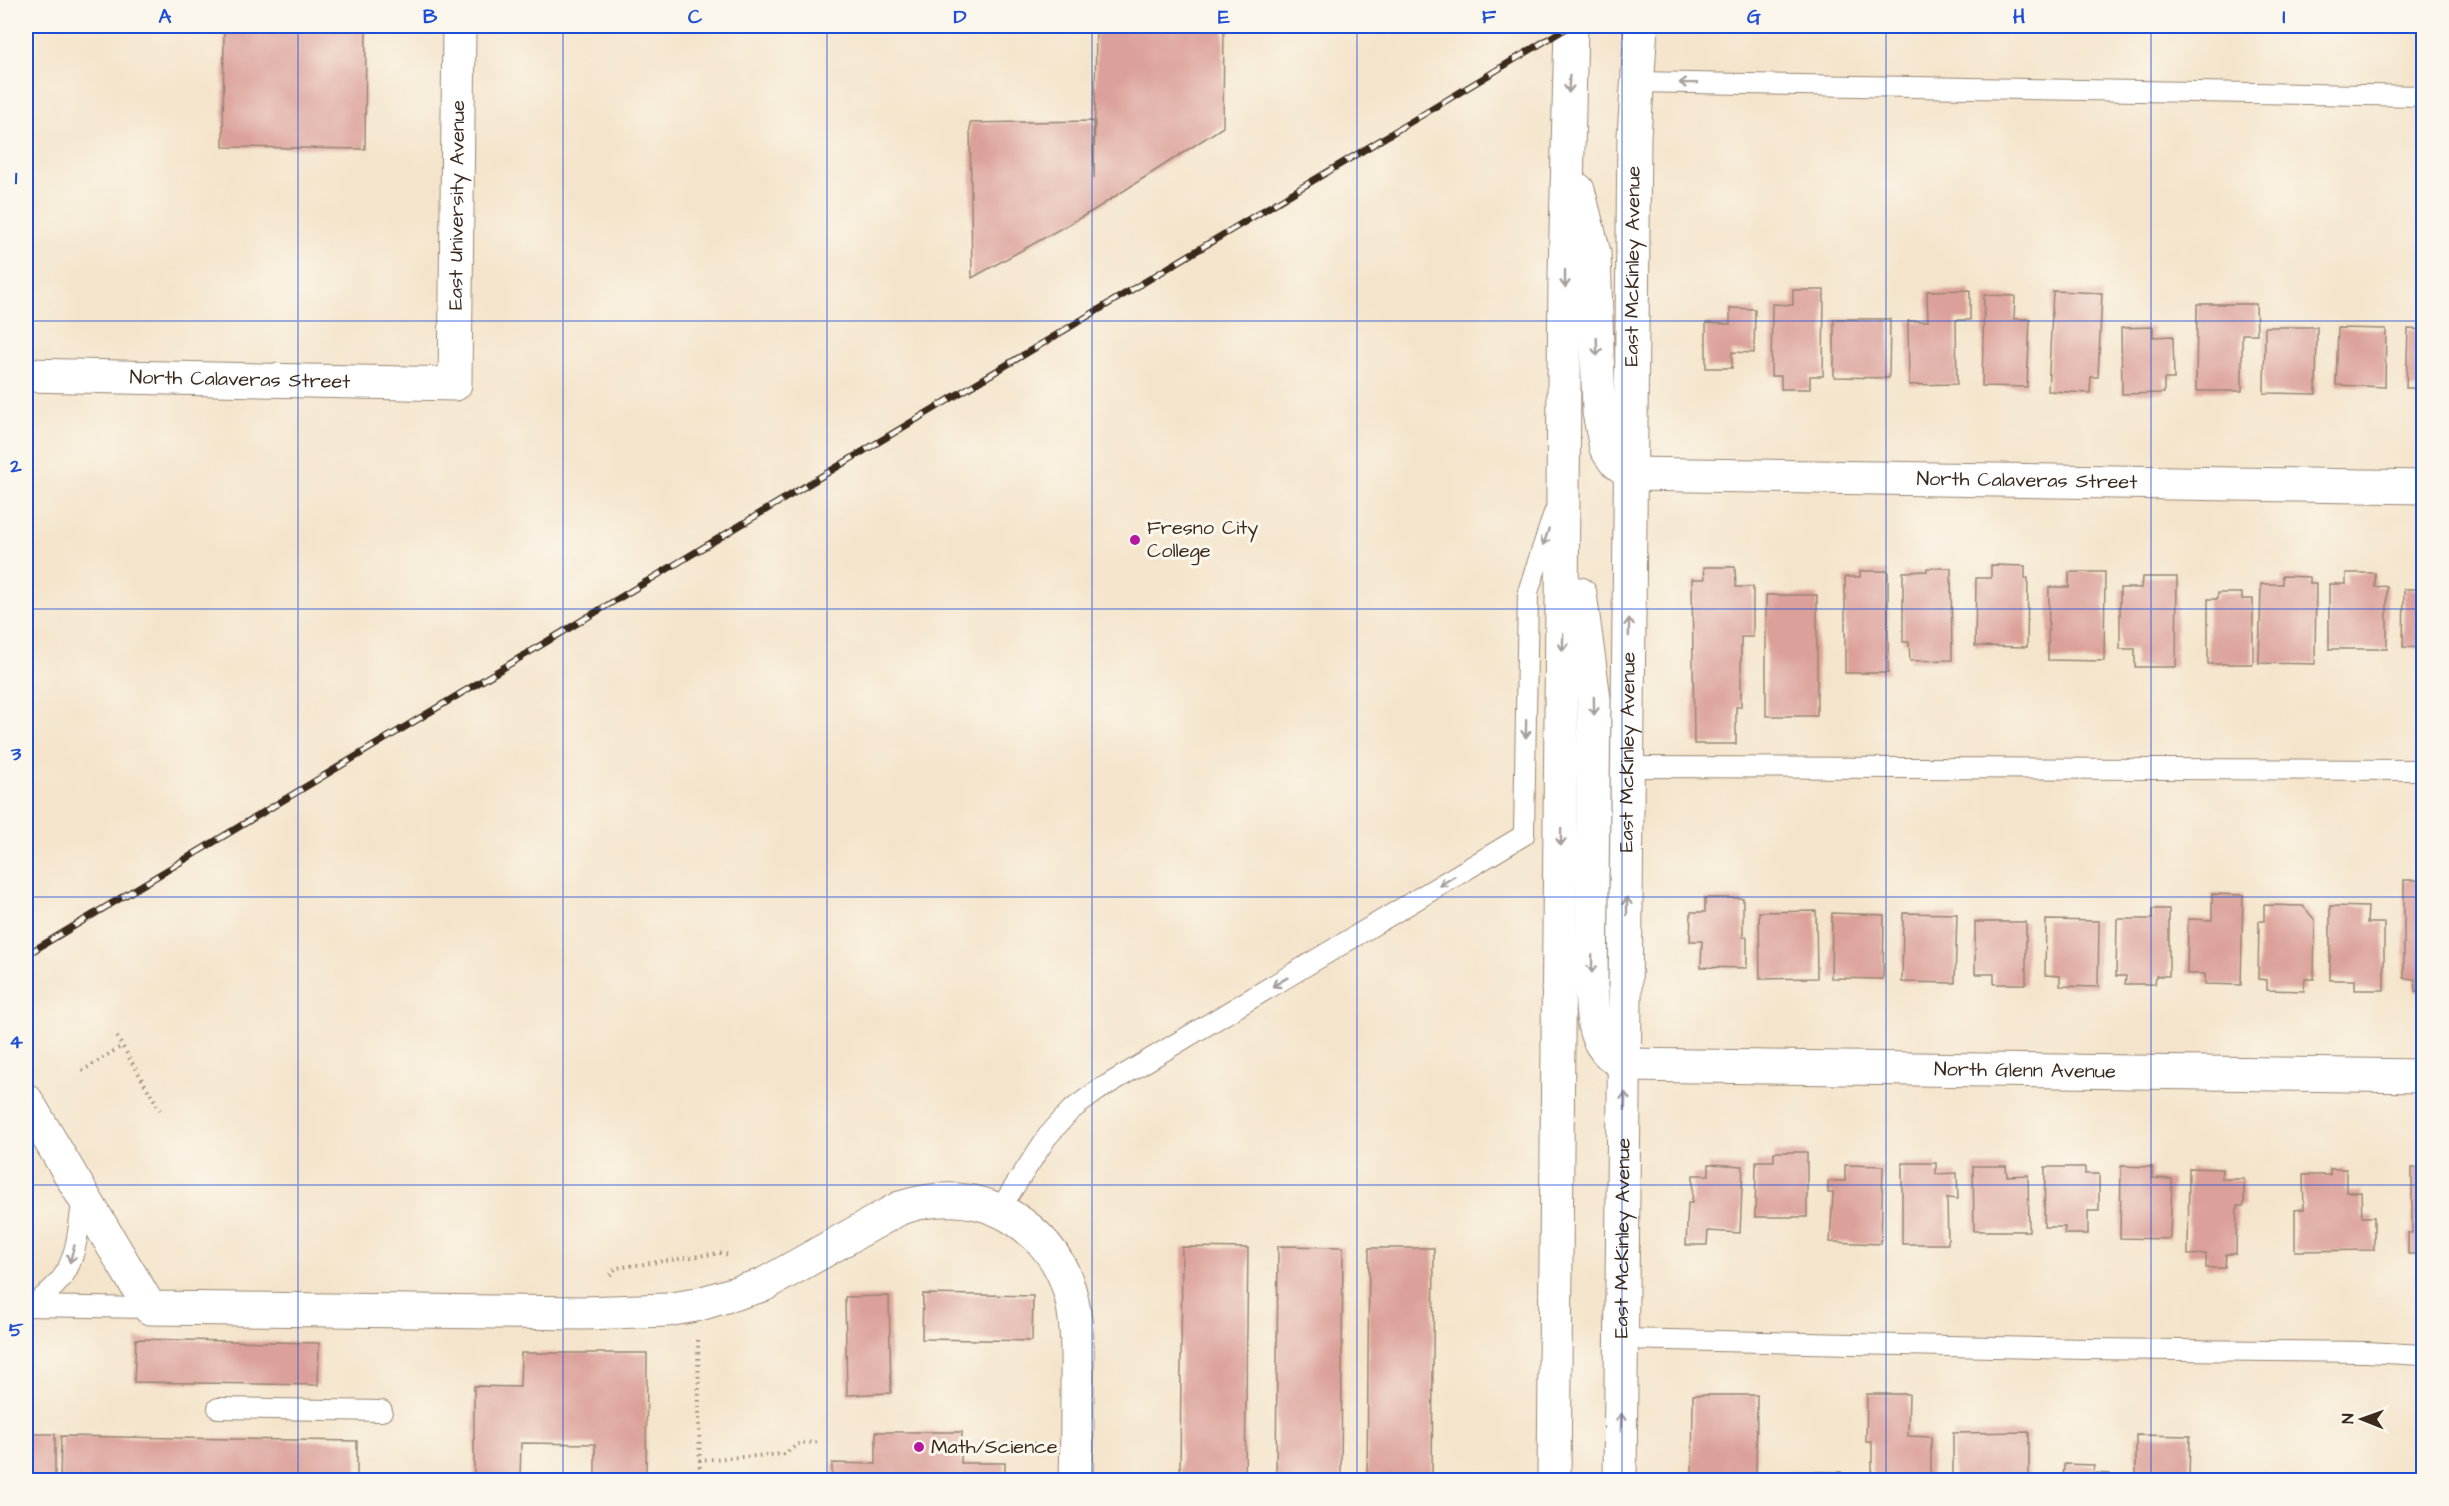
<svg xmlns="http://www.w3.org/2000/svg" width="2449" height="1506" font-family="'Architects Daughter',sans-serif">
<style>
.building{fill:#dba09a}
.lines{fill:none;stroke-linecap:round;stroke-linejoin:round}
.service-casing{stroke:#988774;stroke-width:22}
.minor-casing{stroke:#988774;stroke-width:35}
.secondary-casing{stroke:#988774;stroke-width:35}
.path{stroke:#988774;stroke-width:4;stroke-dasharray:1.5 4.5;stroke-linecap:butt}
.service{stroke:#fff;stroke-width:20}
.minor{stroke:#fff;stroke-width:33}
.secondary{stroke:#fff;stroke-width:33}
.rail-casing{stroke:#3b2a1e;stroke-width:7}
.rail{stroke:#fbf7ec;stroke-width:4.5;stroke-dasharray:14;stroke-linecap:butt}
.oneway{stroke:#a79f9a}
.grid{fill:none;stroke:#1d4ed8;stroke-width:1.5;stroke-opacity:0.55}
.poi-dot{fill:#b5179e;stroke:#fbf7ec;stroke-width:2}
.labels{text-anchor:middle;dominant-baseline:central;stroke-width:6;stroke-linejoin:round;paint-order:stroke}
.street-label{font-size:20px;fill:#3b2a1e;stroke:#fbf7ec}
.poi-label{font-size:20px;fill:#3b2a1e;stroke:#fbf7ec;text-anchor:start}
.neatline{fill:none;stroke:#1d4ed8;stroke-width:2}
.grid-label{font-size:20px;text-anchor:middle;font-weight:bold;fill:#1d4ed8}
</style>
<rect width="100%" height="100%" fill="#fbf7ec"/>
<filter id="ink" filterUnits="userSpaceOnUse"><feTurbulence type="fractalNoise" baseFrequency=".0167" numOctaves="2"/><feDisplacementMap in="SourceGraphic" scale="12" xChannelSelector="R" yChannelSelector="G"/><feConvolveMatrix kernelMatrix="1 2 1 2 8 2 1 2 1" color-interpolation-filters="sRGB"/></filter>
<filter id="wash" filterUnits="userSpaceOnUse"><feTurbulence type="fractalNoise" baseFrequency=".008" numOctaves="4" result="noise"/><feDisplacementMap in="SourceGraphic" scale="24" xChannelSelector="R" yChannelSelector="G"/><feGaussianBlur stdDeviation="1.35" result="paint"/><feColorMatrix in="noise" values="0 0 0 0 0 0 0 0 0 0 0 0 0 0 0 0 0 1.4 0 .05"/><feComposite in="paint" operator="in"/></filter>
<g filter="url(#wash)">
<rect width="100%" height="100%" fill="#f4e4cb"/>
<g id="blocks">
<!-- building -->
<g class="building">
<polygon points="224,26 366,26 365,149 223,147"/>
<polygon points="1096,26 1224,26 1223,127 1094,210 972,278 970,123 1093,121 1094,178"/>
<polygon points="1793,290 1824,290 1823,376 1810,376 1810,389 1781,389 1781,376 1771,376 1772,304 1793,305"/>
<polygon points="1970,290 1970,320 1956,320 1957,384 1909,385 1908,321 1928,321 1927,291"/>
<polygon points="2053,291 2102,293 2098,377 2091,377 2090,393 2048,391"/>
<polygon points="1984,295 2015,296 2014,319 2030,319 2027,387 1982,386"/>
<polygon points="2197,304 2256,304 2257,334 2242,334 2242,391 2196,391"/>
<polygon points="1730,308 1755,309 1754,353 1732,352 1732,368 1706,368 1706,323 1730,324"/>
<polygon points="1834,319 1890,319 1889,378 1834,377"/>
<polygon points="2153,327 2153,337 2173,336 2174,379 2164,379 2164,393 2122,394 2121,328"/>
<polygon points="2265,327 2317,327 2316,394 2264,393"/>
<polygon points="2338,328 2386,329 2385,387 2336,385"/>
<polygon points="2408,329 2424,330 2424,388 2406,388"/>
<polygon points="1991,565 2025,566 2025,578 2028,578 2027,647 1975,646 1976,578 1991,578"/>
<polygon points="1704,567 1735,567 1736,587 1753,587 1753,637 1741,637 1741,707 1736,707 1736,744 1694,744 1692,579 1705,579"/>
<polygon points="1927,568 1951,568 1952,660 1910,661 1909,642 1903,642 1903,572 1927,571"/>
<polygon points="1860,571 1888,571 1888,673 1845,673 1845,577 1860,577"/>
<polygon points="2069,572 2105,572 2104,661 2048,660 2049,587 2069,587"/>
<polygon points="2346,573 2375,573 2375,587 2387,586 2387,649 2329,649 2329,584 2346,584"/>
<polygon points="2282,576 2310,577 2310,583 2316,583 2315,664 2259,663 2261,584 2282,584"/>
<polygon points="2142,577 2177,577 2176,667 2135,667 2135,649 2120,649 2120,588 2141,588"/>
<polygon points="2404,589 2424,589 2424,648 2403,647"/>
<polygon points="2218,593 2242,593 2242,599 2253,599 2253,664 2208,664 2208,599 2217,599"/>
<rect x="1766" y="595" width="51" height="121"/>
<polygon points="2404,880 2424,880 2424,991 2415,991 2415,979 2404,978"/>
<polygon points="2212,894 2243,895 2241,985 2205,984 2205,974 2187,974 2188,919 2212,920"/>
<polygon points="1705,898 1743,898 1743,937 1747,937 1747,968 1701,967 1702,941 1690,941 1691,912 1705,912"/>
<polygon points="2264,905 2303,906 2315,920 2314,979 2305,979 2304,991 2267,990 2267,980 2258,979 2259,921 2264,921"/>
<polygon points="2330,906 2368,907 2367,923 2384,923 2384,990 2355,990 2355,980 2330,980"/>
<polygon points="2152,909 2169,909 2169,976 2156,976 2155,984 2125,984 2126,976 2116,976 2117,919 2152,919"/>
<polygon points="1816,911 1817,978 1760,979 1759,912"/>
<polygon points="1832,913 1884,915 1883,979 1831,978"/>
<polygon points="1903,913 1957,914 1955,983 1902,982"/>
<polygon points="2046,920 2099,921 2098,987 2060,986 2060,976 2045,975"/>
<polygon points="1975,922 2026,922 2026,984 1994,984 1994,974 1975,974"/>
<polygon points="1774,1152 1807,1152 1807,1217 1755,1217 1756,1161 1774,1161"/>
<polygon points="1902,1163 1936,1163 1936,1174 1957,1173 1958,1199 1947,1198 1948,1244 1902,1244"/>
<polygon points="1709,1164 1743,1166 1740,1233 1708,1231 1707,1245 1686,1245 1688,1203 1692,1203 1693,1175 1709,1175"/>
<polygon points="1845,1165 1883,1166 1881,1244 1830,1242 1833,1193 1828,1193 1828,1181 1845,1181"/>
<polygon points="1973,1166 2006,1166 2007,1176 2028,1175 2029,1231 1974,1231"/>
<polygon points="2121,1166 2152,1167 2152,1178 2172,1179 2170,1239 2120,1238"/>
<polygon points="2045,1167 2085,1167 2085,1174 2099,1174 2099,1211 2088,1211 2088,1234 2064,1234 2065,1227 2044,1227"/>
<polygon points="2189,1168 2222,1169 2222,1179 2244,1179 2244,1206 2237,1206 2236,1254 2226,1254 2225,1268 2206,1268 2206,1254 2188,1255"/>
<polygon points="2412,1168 2424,1168 2424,1325 2419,1325 2420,1254 2408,1254 2408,1233 2412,1233"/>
<polygon points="2330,1169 2346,1169 2346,1192 2361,1192 2362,1217 2374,1217 2374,1250 2295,1251 2295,1210 2304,1209 2303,1175 2330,1175"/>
<polygon points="1278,1246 1343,1247 1341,1480 1276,1480"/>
<polygon points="1182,1247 1248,1248 1245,1480 1180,1480"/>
<polygon points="1369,1248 1434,1248 1432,1480 1367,1480"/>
<polygon points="923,1294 1033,1296 1032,1341 922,1339"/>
<polygon points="889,1296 891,1393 847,1395 845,1297"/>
<polygon points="136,1339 319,1343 318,1385 134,1382"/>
<polygon points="521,1353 647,1353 646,1480 566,1480 566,1477 595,1477 595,1444 521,1443 520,1480 474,1480 474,1386 520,1387"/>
<polygon points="1867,1394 1909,1394 1908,1436 1931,1437 1931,1480 1872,1480 1872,1442 1866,1442"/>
<polygon points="1693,1395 1757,1395 1756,1480 1692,1480"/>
<polygon points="876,1432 962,1432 961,1463 1005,1463 1005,1480 832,1480 832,1463 876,1464"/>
<polygon points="2029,1432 2029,1480 1987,1480 1987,1476 1953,1477 1953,1433"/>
<rect x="26" y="1434" width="29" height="46"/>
<polygon points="2136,1435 2190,1436 2189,1480 2136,1480"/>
<polygon points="61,1436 357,1441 357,1480 60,1480"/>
<polygon points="2064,1464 2094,1465 2093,1473 2110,1474 2110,1480 2063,1480"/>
<rect x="1789" y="1472" width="52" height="8"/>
</g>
</g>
</g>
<g filter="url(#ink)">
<use href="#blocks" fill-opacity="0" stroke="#988774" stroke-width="1.5"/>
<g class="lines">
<defs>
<g id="service">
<polyline points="1637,82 2424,96"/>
<polyline points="1627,767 2424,770"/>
<polyline points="999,1210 1047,1137 1070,1111 1097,1091 1524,835 1528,592 1554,513"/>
<polyline points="27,1306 150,1308"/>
<path d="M33,1306C43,1297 56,1287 64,1275C78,1253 79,1222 83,1196"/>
<polyline points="1622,1339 2087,1349 2366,1352 2424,1355"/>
<polyline points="218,1408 382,1411"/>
</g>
<g id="minor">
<path id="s1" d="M26,375L455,384L459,26"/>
<path id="s2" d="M1631,474L2424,487"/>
<path id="s3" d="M1626,1065L2424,1076"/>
<path d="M26,1100L150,1308L585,1313L667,1310L696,1305L763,1285L900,1208C937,1196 975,1196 1010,1216C1077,1256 1078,1315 1077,1384C1077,1416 1077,1448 1076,1480"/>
</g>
<g id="secondary">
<polyline points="1578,190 1594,253 1599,412 1606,448 1614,460 1631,474"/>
<path d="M1580,594L1594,699L1591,986C1593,1021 1591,1048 1626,1065"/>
<polyline points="1554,1480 1565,275 1571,26"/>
<path id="s4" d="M1620,1480L1634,136L1641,26"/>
</g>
</defs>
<!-- service casing -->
<use href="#service" class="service-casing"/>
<!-- minor casing -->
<use href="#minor" class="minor-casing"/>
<!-- secondary casing -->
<use href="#secondary" class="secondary-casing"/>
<!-- path -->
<g class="path">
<polyline points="117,1037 160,1110"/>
<polyline points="82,1071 122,1046"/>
<polyline points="610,1275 616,1268 719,1253 730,1255"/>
<polyline points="698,1340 700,1480"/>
<polyline points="980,1444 1035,1444"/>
<polyline points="699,1460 784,1454 800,1443 820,1442"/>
</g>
<!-- service -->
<use href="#service" class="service"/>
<!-- minor -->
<use href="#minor" class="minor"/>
<!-- secondary -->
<use href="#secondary" class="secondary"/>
<defs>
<polyline id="rail" points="26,955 1570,26"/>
</defs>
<!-- rail casing -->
<use href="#rail" class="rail-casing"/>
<!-- rail -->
<use href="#rail" class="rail"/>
</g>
<!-- one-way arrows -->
<defs><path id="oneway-shaft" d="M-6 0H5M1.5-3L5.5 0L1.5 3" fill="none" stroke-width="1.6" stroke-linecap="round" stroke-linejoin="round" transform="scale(1.5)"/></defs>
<g class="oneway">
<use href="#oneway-shaft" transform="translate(1688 83) rotate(-179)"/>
<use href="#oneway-shaft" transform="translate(1569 84) rotate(92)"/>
<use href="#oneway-shaft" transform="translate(1565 279) rotate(90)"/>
<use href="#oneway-shaft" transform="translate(1597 347) rotate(88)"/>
<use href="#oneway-shaft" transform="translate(1546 537) rotate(108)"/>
<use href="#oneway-shaft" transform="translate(1629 627) rotate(-89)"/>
<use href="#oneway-shaft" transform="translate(1563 642) rotate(91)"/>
<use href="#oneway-shaft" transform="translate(1594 706) rotate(89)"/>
<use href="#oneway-shaft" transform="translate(1526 729) rotate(91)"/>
<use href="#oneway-shaft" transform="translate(1561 837) rotate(91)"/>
<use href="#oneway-shaft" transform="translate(1447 881) rotate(148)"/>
<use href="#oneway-shaft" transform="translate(1627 906) rotate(-90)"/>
<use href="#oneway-shaft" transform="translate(1592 964) rotate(91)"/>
<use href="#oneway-shaft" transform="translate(1280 982) rotate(149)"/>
<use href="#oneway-shaft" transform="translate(1625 1101) rotate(-89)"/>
<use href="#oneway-shaft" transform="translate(72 1254) rotate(106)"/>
<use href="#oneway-shaft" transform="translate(1621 1422) rotate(-89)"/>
</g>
</g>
<!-- grid -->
<path class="grid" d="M298,26V1480M563,26V1480M827,26V1480M1092,26V1480M1357,26V1480M1622,26V1480M1886,26V1480M2151,26V1480M26,321H2424M26,609H2424M26,897H2424M26,1185H2424"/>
<!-- markers -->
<g class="poi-dot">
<circle cx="1135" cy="540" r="6"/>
<circle cx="919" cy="1447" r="6"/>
</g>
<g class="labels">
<!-- street labels -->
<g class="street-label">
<text stroke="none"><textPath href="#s1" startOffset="608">East University Avenue</textPath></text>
<text stroke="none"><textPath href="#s4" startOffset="1214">East McKinley Avenue</textPath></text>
<text stroke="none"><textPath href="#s1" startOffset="214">North Calaveras Street</textPath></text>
<text stroke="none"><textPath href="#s2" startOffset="396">North Calaveras Street</textPath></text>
<text stroke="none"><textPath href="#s4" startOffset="728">East McKinley Avenue</textPath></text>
<text stroke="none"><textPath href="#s3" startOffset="399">North Glenn Avenue</textPath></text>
<text stroke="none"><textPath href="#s4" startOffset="242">East McKinley Avenue</textPath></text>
</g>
<!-- poi labels -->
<g class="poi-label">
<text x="1147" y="528">Fresno City<tspan x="1147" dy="23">College</tspan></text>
<text x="931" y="1447">Math/Science</text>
</g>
</g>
<!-- margin -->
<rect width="2449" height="1506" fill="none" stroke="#fbf7ec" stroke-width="66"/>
<!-- north arrow -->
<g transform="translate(2362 1419) rotate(271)" stroke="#fbf7ec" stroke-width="4.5" paint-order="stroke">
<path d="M0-4.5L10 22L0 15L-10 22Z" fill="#3b2a1e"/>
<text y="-9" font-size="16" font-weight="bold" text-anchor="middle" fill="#3b2a1e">N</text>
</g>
<rect x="33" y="33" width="2383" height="1440" class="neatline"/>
<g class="grid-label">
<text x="165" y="23">A</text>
<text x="430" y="23">B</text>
<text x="695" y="23">C</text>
<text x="960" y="23">D</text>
<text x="1224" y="23">E</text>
<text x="1489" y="23">F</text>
<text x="1754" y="23">G</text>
<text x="2019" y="23">H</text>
<text x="2284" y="23">I</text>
<text x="16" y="184">1</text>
<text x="16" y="472">2</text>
<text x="16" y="760">3</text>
<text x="16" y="1048">4</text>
<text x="16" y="1336">5</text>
</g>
</svg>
